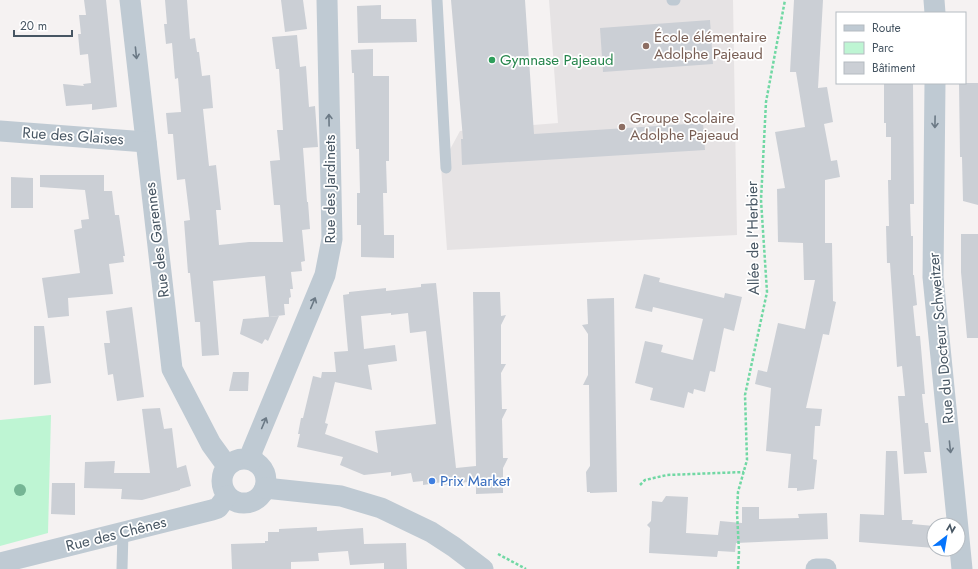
<svg xmlns="http://www.w3.org/2000/svg" width="978" height="569" font-family="Jost,sans-serif">
<style>
.education{fill:#e6e3e4}
.green{fill:#bef5d3}
.building{fill:#cbcfd5;fill-rule:evenodd}
.lines{fill:none;stroke-linecap:round;stroke-linejoin:round}
.path{stroke:#71d8a4;stroke-width:2.5;stroke-dasharray:3 2;stroke-linecap:butt}
.service{stroke:#bfcad3;stroke-width:11}
.minor{stroke:#bfcad3;stroke-width:21}
.tree{fill:#75b594}
.oneway{stroke:#6b7985}
.education-dot{fill:#8d6e63;stroke:#fff;stroke-width:1.5}
.leisure-dot{fill:#2e9e5b;stroke:#fff;stroke-width:1.5}
.shop-dot{fill:#3f7fe0;stroke:#fff;stroke-width:1.5}
.labels{text-anchor:middle;dominant-baseline:central;stroke-width:3.5;stroke-linejoin:round;paint-order:stroke}
.education-label{font-size:15px;fill:#785e54;stroke:#fff;text-anchor:start}
.leisure-label{font-size:15px;fill:#27864d;stroke:#fff;text-anchor:start}
.street-label{font-size:15px;fill:#475663;stroke:#fff}
.shop-label{font-size:15px;fill:#366cbe;stroke:#fff;text-anchor:start}
</style>
<rect width="100%" height="100%" fill="#f5f2f2"/>
<!-- education -->
<polygon class="education" points="549,0 733,0 737,235 447,250 441,166 460,131 558,123"/>
<!-- green -->
<polygon class="green" points="51,415 48,533 0,546 0,420"/>
<!-- building -->
<g class="building">
<polygon points="84,0 106,0 117,107 92,110 92,104 66,106 63,84 84,86 83,84 91,83 88,54 80,55 78,34 81,34 79,15 86,15"/>
<polygon points="165,0 187,0 190,39 195,38 197,52 199,52 202,76 210,75 213,108 203,109 209,166 216,165 221,210 216,210 219,245 249,242 283,242 280,205 274,205 270,161 280,160 277,130 283,130 279,69 276,69 272,37 297,35 300,67 306,66 309,107 315,106 318,147 303,148 307,202 308,202 310,229 302,230 305,261 301,262 302,271 291,272 293,289 290,289 291,297 289,298 289,304 284,304 285,315 269,317 265,276 213,281 219,355 202,356 200,322 195,322 190,273 188,273 184,221 190,220 185,179 177,180 173,134 168,134 166,113 181,112 178,78 175,79 172,43 166,44 164,24 167,24"/>
<polygon points="281,0 303,0 307,29 285,32"/>
<polygon points="451,0 525,0 534,134 703,123 705,150 462,165 461,139 463,139"/>
<polygon points="794,0 823,0 818,88 827,87 833,122 824,124 831,161 837,160 840,177 825,180 825,243 832,243 833,301 836,302 829,335 823,334 806,408 822,409 820,426 815,426 813,459 817,460 814,489 797,491 797,488 788,488 791,454 766,451 771,388 755,384 758,370 767,372 778,323 805,329 815,280 804,280 803,243 778,242 777,189 785,188 775,132 805,127 796,72 790,72"/>
<polygon points="381,5 381,19 416,19 417,42 358,43 357,6"/>
<polygon points="710,20 713,64 603,72 600,28"/>
<polygon points="373,49 373,76 389,76 389,161 386,161 387,193 383,193 384,235 394,235 394,258 361,257 361,225 357,225 357,193 360,193 359,149 356,149 354,73 352,73 351,50"/>
<polygon points="884,83 913,83 914,204 910,204 911,236 913,236 913,275 914,275 917,305 913,306 916,336 920,336 925,394 922,394 925,423 928,423 931,452 924,452 927,473 904,474 898,396 905,396 902,366 897,367 890,263 887,263 886,226 889,226 888,180 891,180 891,137 886,137 886,123 884,123"/>
<polygon points="959,83 978,83 978,205 963,201 962,157 960,157"/>
<polygon points="40,175 104,175 104,191 112,191 115,215 119,215 125,256 123,256 124,262 109,264 113,294 68,298 69,316 48,318 42,278 80,273 74,230 82,228 81,220 89,219 85,190 40,187"/>
<polygon points="11,177 33,178 33,208 11,208"/>
<polygon points="961,234 978,234 978,338 967,338 961,272"/>
<polygon points="644,274 660,278 659,282 724,298 725,293 742,297 734,331 724,328 715,372 710,371 705,392 694,389 693,394 688,392 684,408 650,400 653,388 635,383 645,341 663,345 661,352 693,360 703,319 653,307 652,312 635,308"/>
<path d="M436,283L456,468L476,466L473,292H500L501,316L506,315L501,325V364H506L501,373L502,409H507L502,419L503,458H508L503,468V493L476,494V481L443,485V482L423,485V481L413,482L411,473L391,476V472L364,475L340,465L343,457L297,447L300,434H298L301,418H303L313,376L321,378L322,372H336L334,352L348,351L343,295L349,294V292L386,288V291L421,287V284ZM391,313V315L408,313L410,333L426,331L436,424L375,431L378,453L325,434L328,424L325,423L335,382L372,390L368,365L397,361L395,345L364,349L361,316Z"/>
<polygon points="614,298 617,492 590,493 590,492 587,492 586,472 590,466 589,385 583,385 588,375 588,334 582,325 588,324 587,299"/>
<polygon points="132,307 144,397 117,401 113,374 108,375 104,343 110,343 106,311"/>
<polygon points="279,316 268,341 265,339 262,344 240,334 243,319"/>
<polygon points="34,326 44,326 51,383 34,385"/>
<polygon points="233,372 249,372 248,391 229,391"/>
<polygon points="160,408 164,429 172,428 177,468 186,465 191,486 180,489 180,490 142,500 121,499 122,489 84,488 85,462 115,461 114,473 150,473 142,409"/>
<polygon points="886,451 897,451 902,520 913,520 912,524 934,526 934,548 859,542 860,514 884,515"/>
<polygon points="52,483 75,483 75,515 51,514"/>
<polygon points="666,496 688,497 686,533 718,535 720,521 742,523 742,507 759,507 759,519 799,518 798,514 827,513 828,539 736,543 735,552 718,551 717,557 649,553 650,528 647,525 651,521 652,501 662,502"/>
<polygon points="317,527 317,531 363,528 364,544 406,543 407,569 384,569 384,563 350,565 348,551 318,553 319,561 291,562 291,569 232,569 231,544 265,543 265,541 268,541 268,532 279,532 279,529"/>
</g>
<g class="lines">
<!-- path -->
<g class="path">
<polyline points="640,485 645,480 667,475 744,472"/>
<polyline points="498,554 526,569"/>
<polyline points="738,569 739,552 737,512 738,492 747,460 745,395 767,292 761,200 766,102 785,0"/>
</g>
<!-- service -->
<g class="service">
<polyline points="437,0 446,168"/>
<polyline points="672,0 675,0"/>
<polyline points="122,569 123,532"/>
</g>
<!-- minor -->
<g class="minor">
<polyline points="130,0 172,369 211,444 227,466"/>
<polyline points="934,0 935,13"/>
<polyline points="935,83 933,277 962,569"/>
<polyline points="0,131 146,142"/>
<circle cx="244" cy="481" r="22"/>
<polyline points="252,460 252,451 325,275 332,239 327,0"/>
<polyline points="265,488 341,496 381,508 431,532 454,547 483,569"/>
<polyline points="0,563 212,510 218,508 227,496"/>
<polyline points="816,569 826,569"/>
</g>
</g>
<!-- trees -->
<circle class="tree" cx="20" cy="490" r="6"/>
<!-- one-way arrows -->
<defs><path id="oneway-shaft" d="M-6 0H5M1.5-3L5.5 0L1.5 3" fill="none" stroke-width="1.6" stroke-linecap="round" stroke-linejoin="round"/></defs>
<g class="oneway">
<use href="#oneway-shaft" transform="translate(136 53) rotate(84)"/>
<use href="#oneway-shaft" transform="translate(329 120) rotate(-91)"/>
<use href="#oneway-shaft" transform="translate(935 122) rotate(91)"/>
<use href="#oneway-shaft" transform="translate(313 303) rotate(-67)"/>
<use href="#oneway-shaft" transform="translate(264 423) rotate(-67)"/>
<use href="#oneway-shaft" transform="translate(950 447) rotate(84)"/>
</g>
<!-- markers -->
<g class="education-dot">
<circle cx="646" cy="46" r="4"/>
<circle cx="622" cy="127" r="4"/>
</g>
<circle class="leisure-dot" cx="492" cy="60" r="4"/>
<circle class="shop-dot" cx="432" cy="481" r="4"/>
<g class="labels">
<!-- education labels -->
<g class="education-label">
<text x="654" y="37">École élémentaire<tspan x="654" dy="17">Adolphe Pajeaud</tspan></text>
<text x="630" y="118">Groupe Scolaire<tspan x="630" dy="17">Adolphe Pajeaud</tspan></text>
</g>
<!-- leisure labels -->
<g class="leisure-label">
<text x="500" y="60">Gymnase Pajeaud</text>
</g>
<!-- street labels -->
<g class="street-label">
<text transform="translate(73 136) rotate(4)">Rue des Glaises</text>
<text transform="translate(330 189) rotate(-90)">Rue des Jardinets</text>
<text transform="translate(753 238) rotate(-91)">Allée de l'Herbier</text>
<text transform="translate(157 240) rotate(-97)">Rue des Garennes</text>
<text transform="translate(941 338) rotate(-95)">Rue du Docteur Schweitzer</text>
<text transform="translate(116 534) rotate(-14)">Rue des Chênes</text>
</g>
<!-- shop labels -->
<g class="shop-label">
<text x="440" y="481">Prix Market</text>
</g>
</g>
<!-- legend -->
<rect x="836" y="12" width="130" height="72" fill="#ffffff" stroke="#b5bbc1"/>
<rect x="844" y="25" width="20" height="6" fill="#bfcad3" stroke="#b5bbc1"/>
<text x="872" y="32" font-size="12" fill="#475663">Route</text>
<rect x="844" y="42" width="20" height="12" fill="#bef5d3" stroke="#b5bbc1"/>
<text x="872" y="52" font-size="12" fill="#475663">Parc</text>
<rect x="844" y="62" width="20" height="12" fill="#cbcfd5" stroke="#b5bbc1"/>
<text x="872" y="72" font-size="12" fill="#475663">Bâtiment</text>
<!-- north arrow -->
<g transform="translate(946 537) rotate(31)"><circle r="19" fill="#ffffff" stroke="#b5bbc1"/>
<path d="M0-3L7 15L0 10L-7 15Z" fill="#0574fc"/>
<text y="-6" font-size="11" font-weight="bold" text-anchor="middle" fill="#475663">N</text>
</g>
<!-- scale -->
<path d="M14 30v6h58v-6" fill="none" stroke="#475663" stroke-width="2"/>
<text x="20" y="30" font-size="12" fill="#475663" stroke="#ffffff" stroke-width="3" paint-order="stroke">20 m</text>
</svg>
